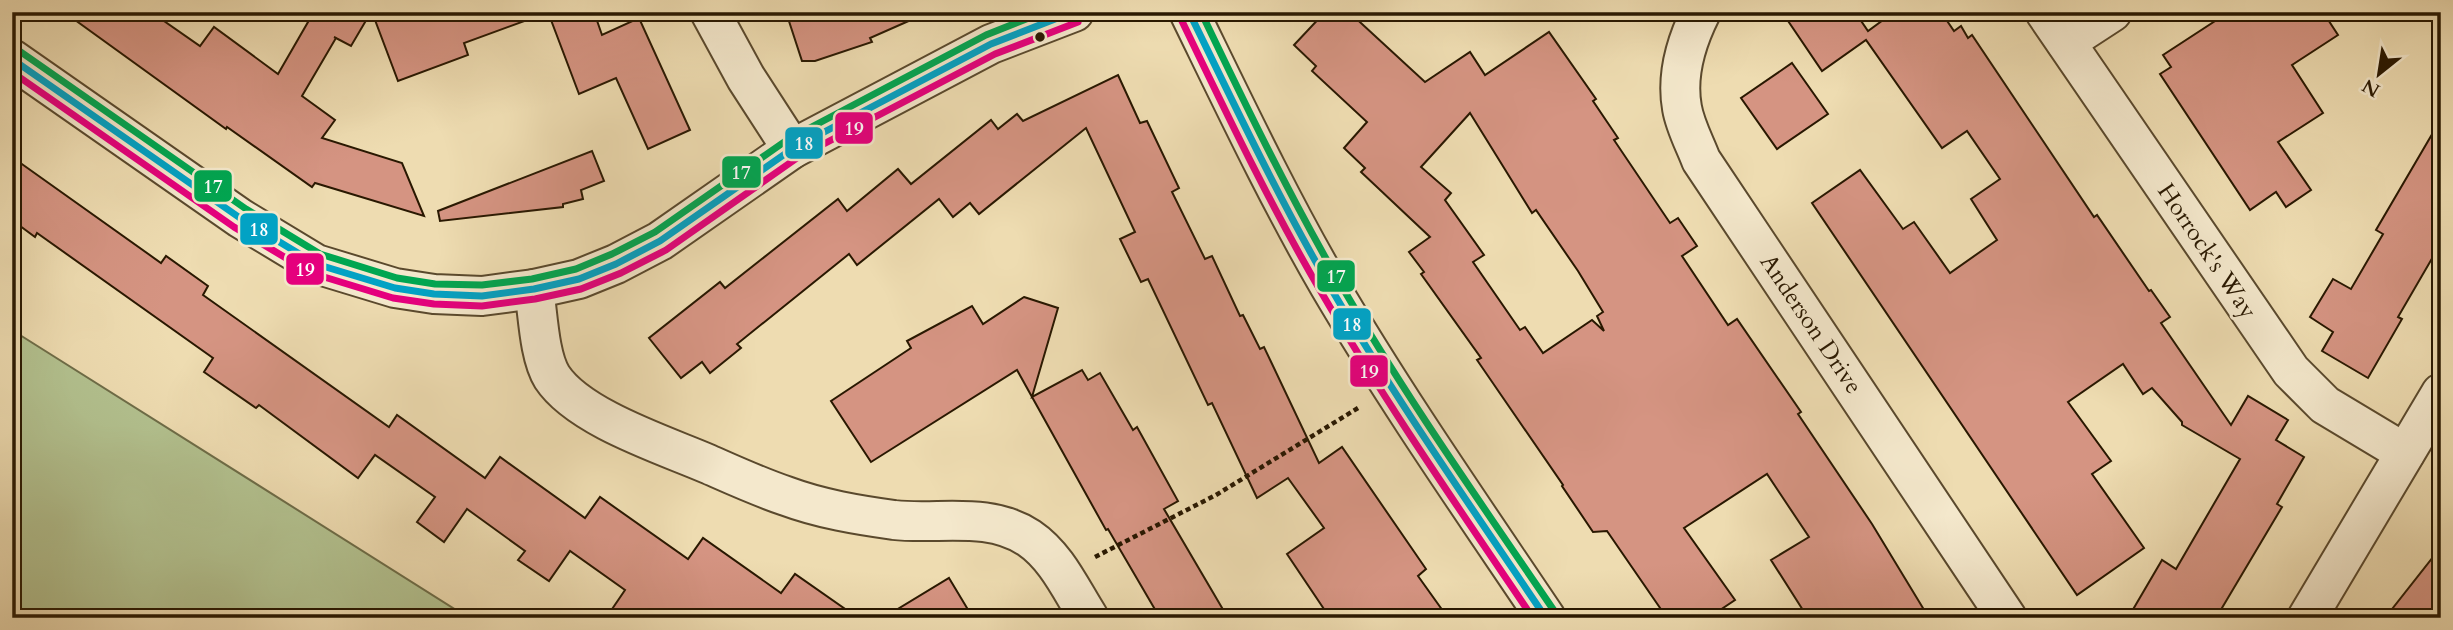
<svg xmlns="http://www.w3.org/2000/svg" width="2453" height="630" font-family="Cardo,serif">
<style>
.green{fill:#b3c290;stroke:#6e6d48;stroke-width:2}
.building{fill:#d59482;stroke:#291801;stroke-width:2;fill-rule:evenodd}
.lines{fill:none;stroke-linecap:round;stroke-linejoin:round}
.minor-casing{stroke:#5a492d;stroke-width:42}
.path{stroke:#291801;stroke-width:4.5;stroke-dasharray:5 3.5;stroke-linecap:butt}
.minor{stroke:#f4e8cc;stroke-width:38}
.bus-1-casing{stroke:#f4e8cc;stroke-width:12}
.bus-2-casing{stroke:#f4e8cc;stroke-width:12}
.bus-3-casing{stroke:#f4e8cc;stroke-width:12}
.bus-1{stroke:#02a2c4;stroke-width:7}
.bus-2{stroke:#e5007d;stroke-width:7}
.bus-3{stroke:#00a651;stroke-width:7}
.bus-dot{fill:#291801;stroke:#f4e8cc;stroke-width:2.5}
.labels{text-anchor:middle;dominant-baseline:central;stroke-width:6;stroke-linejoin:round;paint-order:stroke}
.street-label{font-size:24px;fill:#291801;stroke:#f4e8cc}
.line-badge{stroke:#f4e8cc;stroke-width:2.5}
.badge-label{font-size:19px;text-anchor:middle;font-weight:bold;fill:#fff}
</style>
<rect width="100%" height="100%" fill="#eedcb1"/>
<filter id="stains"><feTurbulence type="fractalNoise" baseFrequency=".00286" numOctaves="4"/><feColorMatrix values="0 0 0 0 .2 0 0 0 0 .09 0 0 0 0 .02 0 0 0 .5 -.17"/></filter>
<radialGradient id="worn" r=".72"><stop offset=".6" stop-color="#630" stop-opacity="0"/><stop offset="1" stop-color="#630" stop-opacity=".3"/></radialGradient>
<!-- green -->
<polygon class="green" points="12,330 461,613 475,618 12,618"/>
<!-- building -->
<g class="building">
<polygon points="64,12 151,12 200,46 214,27 278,74 308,22 291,12 371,12 351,46 334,37 336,38 302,96 335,120 322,138 402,163 424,216 315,183 312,187 227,127 226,129"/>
<polygon points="372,12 538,12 538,16 464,43 468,55 398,81"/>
<polygon points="548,12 594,12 602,35 639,18 690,130 648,149 616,78 579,94"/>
<polygon points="786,12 929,12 870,38 872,42 815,61 802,61"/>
<path d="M1325,12H1349L1425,82L1470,52L1485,75L1549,32L1596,99L1593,101L1618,138L1614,140L1670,223L1678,218L1697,246L1682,256L1728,325L1737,319L1801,412L1798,414L1872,524L1929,618H1808L1771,560L1809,537L1767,474L1684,528L1735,600L1708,618H1667L1607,531L1593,532L1562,486L1563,485L1477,360L1481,358L1421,274L1424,272L1409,252L1430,237L1361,172L1365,168L1344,148L1367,122L1312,71L1316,66L1294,45ZM1470,113L1532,213L1536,210L1578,271L1603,312L1597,316L1604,331L1592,320L1543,353L1525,327L1520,330L1473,262L1484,255L1445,200L1451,193L1421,167Z"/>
<polygon points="1782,12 1855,12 1868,31 1894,12 1941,12 1954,31 1961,26 1968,38 1972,35 2094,217 2097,215 2149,291 2151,290 2170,317 2161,323 2231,425 2248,396 2288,420 2276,440 2304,457 2277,504 2282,507 2216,618 2128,618 2162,560 2176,569 2240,459 2182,425 2182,422 2152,388 2143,394 2123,364 2068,402 2111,461 2092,474 2144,548 2077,595 1812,203 1860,170 1903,229 1914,222 1950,273 1997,240 1971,199 2000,179 1967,131 1942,148 1866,40 1822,71"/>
<polygon points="2229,12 2323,12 2338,35 2292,65 2323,113 2278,142 2311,190 2286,207 2276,192 2250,210 2160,74 2171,67 2163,55"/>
<polygon points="1792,63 1828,114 1777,149 1741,98"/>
<polygon points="1118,75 1140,123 1147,121 1179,188 1172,192 1205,259 1212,256 1240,316 1243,315 1260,349 1264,347 1319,463 1342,447 1426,569 1418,576 1448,618 1330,618 1287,554 1324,528 1288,478 1257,498 1212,403 1208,405 1148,279 1141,282 1120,239 1135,232 1086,128 979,214 970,203 953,217 939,199 857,265 849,254 737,344 741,348 710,373 702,362 681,378 649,338 720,282 725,288 838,199 847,211 898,169 911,184 991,120 998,129 1017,114 1023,121"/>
<polygon points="2441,119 2441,243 2398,317 2402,319 2368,378 2322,351 2333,332 2310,317 2333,279 2351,289 2383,234 2376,230"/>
<polygon points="592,151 604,181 581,190 583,199 563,204 563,207 440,221 438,211"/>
<polygon points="12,157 161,263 166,256 208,286 203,295 389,427 397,415 485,478 500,457 585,518 600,497 688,559 703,538 781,593 795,574 858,618 606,618 625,590 570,551 549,581 518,560 525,551 467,509 444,542 417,522 435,497 375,455 358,478 259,405 256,408 204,372 213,358 37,233 35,237 12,220"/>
<polygon points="1024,297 1058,308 1032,397 1082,370 1088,380 1100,373 1133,430 1137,427 1178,501 1164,509 1228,618 1160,618 1108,529 1106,530 1017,370 871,462 831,401 911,348 907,341 972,306 983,324"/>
<polygon points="2441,547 2441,618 2385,618"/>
<polygon points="949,578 973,618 883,618"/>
</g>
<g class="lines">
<defs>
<g id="minor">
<polyline points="710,12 746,78 792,149"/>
<path d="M1189,12C1234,104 1278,197 1329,285C1396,399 1472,508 1546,618"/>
<path d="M1701,12C1686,42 1676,75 1682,108C1685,126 1695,144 1701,160L2007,618"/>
<polyline points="2045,12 2291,371 2325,405 2405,453"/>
<polyline points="2066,42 2112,12"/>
<polyline points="12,59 240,218 316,264 395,288 434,294 482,296 534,289 579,279 616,264 660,241 792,149 991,44 1074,12"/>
<path d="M534,289C538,314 539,356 552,377C579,418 664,445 708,464C733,475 759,487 786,496C821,509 858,515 894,520C939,525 988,511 1029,538C1057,557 1071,590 1089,618"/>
<polyline points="2307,618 2441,393"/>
</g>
</defs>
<!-- minor casing -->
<use href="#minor" class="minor-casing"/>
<!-- path -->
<polyline class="path" points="1095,557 1216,495 1358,408"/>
<!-- minor -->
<use href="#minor" class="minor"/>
<defs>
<g id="bus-1">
<path d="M1189,12C1234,104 1278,197 1329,285C1396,400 1472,508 1546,618"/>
<polyline points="12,59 240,218 316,264 395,288 434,294 482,296 534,289 579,279 616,264 660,241 792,149 991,44 1073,12"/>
</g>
<g id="bus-2">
<path d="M1180,17C1224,108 1268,201 1320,290C1385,402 1460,510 1533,618"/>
<polyline points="12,72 234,227 311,273 393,298 434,304 482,306 535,299 581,289 621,273 666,250 797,158 995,54 1078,22"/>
</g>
<g id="bus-3">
<path d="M1201,12C1244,102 1287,191 1337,278C1403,393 1480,502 1555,612"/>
<polyline points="18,50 246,209 320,254 397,278 435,284 482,285 532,279 576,269 612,254 655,232 787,140 986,35 1044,12"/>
</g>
</defs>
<!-- bus-1 casing -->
<use href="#bus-1" class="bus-1-casing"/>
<!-- bus-2 casing -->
<use href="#bus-2" class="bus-2-casing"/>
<!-- bus-3 casing -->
<use href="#bus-3" class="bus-3-casing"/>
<!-- bus-1 -->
<use href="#bus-1" class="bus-1"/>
<!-- bus-2 -->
<use href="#bus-2" class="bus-2"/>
<!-- bus-3 -->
<use href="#bus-3" class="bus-3"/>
</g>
<!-- markers -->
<circle class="bus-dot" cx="1040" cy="37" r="6"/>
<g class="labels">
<!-- street labels -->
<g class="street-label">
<text transform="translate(2207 251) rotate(56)">Horrock's Way</text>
<text transform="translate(1811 324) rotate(56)">Anderson Drive</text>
</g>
</g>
<g class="line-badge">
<rect x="834" y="111" width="40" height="34" rx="7" fill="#e5007d"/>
<rect x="784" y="126" width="40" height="34" rx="7" fill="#02a2c4"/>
<rect x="721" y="155" width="41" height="34" rx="7" fill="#00a651"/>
<rect x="193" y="169" width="40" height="34" rx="7" fill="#00a651"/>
<rect x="239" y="212" width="40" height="34" rx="7" fill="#02a2c4"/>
<rect x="285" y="252" width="40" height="34" rx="7" fill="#e5007d"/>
<rect x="1316" y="259" width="40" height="34" rx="7" fill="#00a651"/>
<rect x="1332" y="307" width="40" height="34" rx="7" fill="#02a2c4"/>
<rect x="1349" y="354" width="40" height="34" rx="7" fill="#e5007d"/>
</g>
<g class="badge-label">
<text x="854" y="135">19</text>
<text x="804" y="150">18</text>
<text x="741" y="179">17</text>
<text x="213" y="193">17</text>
<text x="259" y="236">18</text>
<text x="305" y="276">19</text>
<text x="1336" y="283">17</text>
<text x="1352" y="331">18</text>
<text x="1369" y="378">19</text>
</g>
<!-- margin -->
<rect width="2453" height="630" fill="none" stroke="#eedcb1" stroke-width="42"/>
<rect x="14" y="14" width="2425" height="602" fill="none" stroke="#291801" stroke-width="3.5"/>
<rect x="21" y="21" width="2411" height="588" fill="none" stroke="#291801" stroke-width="2"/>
<!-- north arrow -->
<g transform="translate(2379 74) rotate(210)" stroke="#f4e8cc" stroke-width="5" paint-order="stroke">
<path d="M0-5L12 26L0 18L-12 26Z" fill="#291801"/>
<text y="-10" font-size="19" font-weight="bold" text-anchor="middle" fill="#291801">N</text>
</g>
<rect width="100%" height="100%" filter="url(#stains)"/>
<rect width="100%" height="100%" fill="url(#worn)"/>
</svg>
